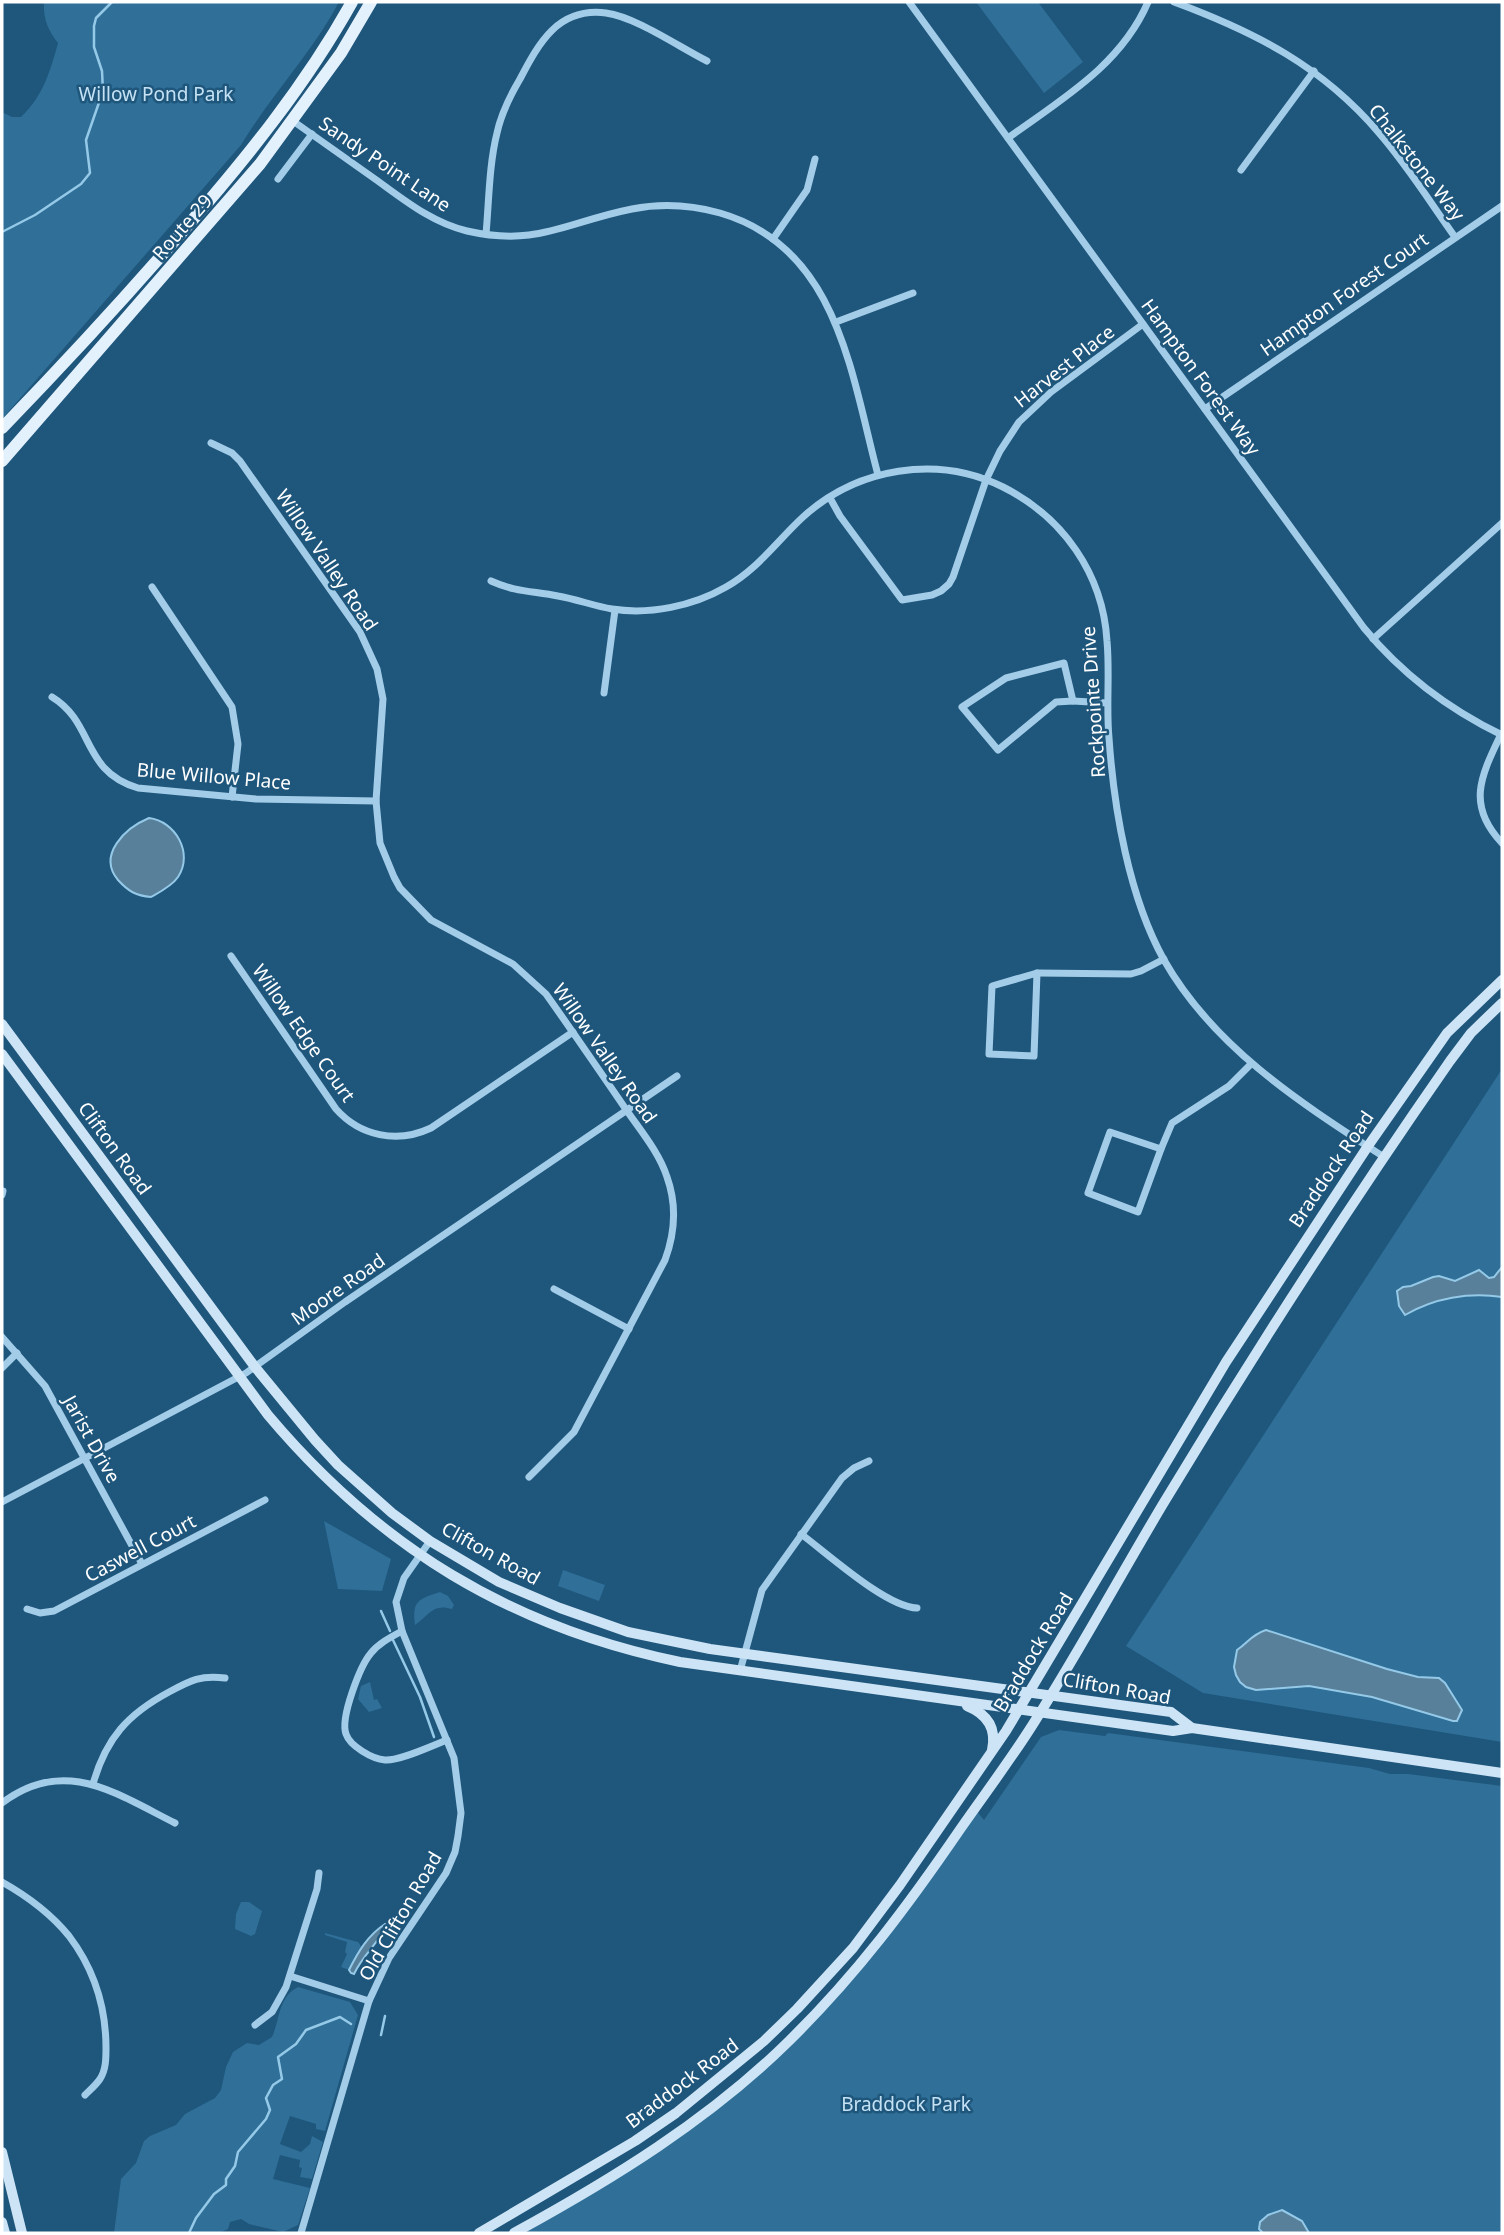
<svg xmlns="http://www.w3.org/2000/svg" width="1504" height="2235" font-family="'Noto Sans',sans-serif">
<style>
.green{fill:#2f6f98}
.water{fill:#58809b;stroke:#95c9e8;stroke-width:2}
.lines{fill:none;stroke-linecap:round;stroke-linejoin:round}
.stream{stroke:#95c9e8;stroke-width:2.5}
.street{stroke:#a2cce7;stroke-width:7}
.secondary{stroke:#cce4f5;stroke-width:10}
.primary{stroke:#e3f1fd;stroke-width:12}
.labels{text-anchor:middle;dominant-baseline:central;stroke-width:5;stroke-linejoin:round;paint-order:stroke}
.park-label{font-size:19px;fill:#c5e2f5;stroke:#1f567c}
.street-label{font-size:19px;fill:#fff;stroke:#1f567c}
</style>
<rect width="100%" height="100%" fill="#1f567c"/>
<!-- green -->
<g class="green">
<path d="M44,2H339C312,53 271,95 241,145L2,419V112L12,117H21C43,96 50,72 58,43C48,30 43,19 44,2Z"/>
<polygon points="976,2 1038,2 1083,62 1044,93"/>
<polygon points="1502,1069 1502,1742 1203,1693 1126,1646"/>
<polygon points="324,1521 391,1559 382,1591 338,1589"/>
<polygon points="563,1570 605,1585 599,1601 558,1586"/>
<path d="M440,1592L448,1596L454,1605L452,1609C433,1603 429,1615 415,1625C412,1601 418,1599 440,1592Z"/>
<polygon points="370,1682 374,1700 377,1699 382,1708 369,1712 358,1699 361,1686"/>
<polygon points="1059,1730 1105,1736 1108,1733 1369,1768 1390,1774 1408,1774 1502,1786 1502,2233 511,2233 670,2138 786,2044 841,1988 974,1808 984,1820 1041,1737"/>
<polygon points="241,1902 249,1902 262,1911 255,1934 251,1936 235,1929 236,1914"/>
<path d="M325,1933L358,1942C367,1951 357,1962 352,1971L341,1967L347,1954L345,1952L347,1942L325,1935Z"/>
<path d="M298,1987L350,2002L358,2015L325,2131L316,2129V2124L290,2116L280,2144L301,2152L310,2144L312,2136L323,2142L312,2179L300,2177L302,2168L299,2167L300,2160L280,2155L273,2179L310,2188L298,2225L283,2232L249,2224L241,2219L230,2222L228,2229L219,2233H114L121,2179L136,2163L144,2141L150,2136L176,2125L185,2114L215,2098L221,2090L226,2067L233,2052L247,2043L259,2045L272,2037C280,2020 278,1997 298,1987Z"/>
</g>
<!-- water -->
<g class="water">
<path d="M149,818C175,821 194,853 178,877C172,886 160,892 151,897C136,896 128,891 118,880C97,855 125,828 149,818Z"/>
<path d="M1502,1267V1297C1469,1292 1434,1298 1405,1315L1399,1306L1397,1291L1403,1287L1411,1286L1433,1277L1439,1276L1455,1281L1479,1270L1489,1278L1494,1277Z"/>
<path d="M1266,1630L1387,1669L1418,1677L1439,1678L1445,1683L1462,1710L1457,1721H1453L1372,1697L1309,1686L1256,1690L1246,1687L1240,1682L1236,1675L1234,1667L1237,1650C1249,1642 1251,1635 1266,1630Z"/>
<path d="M385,1924L387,1926C378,1943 362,1956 354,1974L351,1973L349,1970C358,1952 368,1935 385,1924Z"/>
<polygon points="1282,2210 1302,2221 1309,2233 1263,2233 1259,2229 1260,2222 1268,2215"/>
</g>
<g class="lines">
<!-- stream -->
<g class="stream">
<polyline points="2,232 35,215 81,184 90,173 86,140 103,91 102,71 94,47 94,26 96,18 112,2"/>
<polyline points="381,1611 390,1631"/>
<polyline points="393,1640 420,1697 434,1737"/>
<polyline points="381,2035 385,2016"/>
<polyline points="189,2233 196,2218 214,2194 226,2185 226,2179 235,2166 238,2152 266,2119 270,2110 266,2098 273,2085 282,2079 278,2057 296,2044 306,2030 340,2017 351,2024"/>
</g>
<!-- street -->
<g class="street">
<path d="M909,2L1364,628C1402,674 1448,709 1502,735"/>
<path d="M1174,2C1255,32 1322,66 1379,133C1407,165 1430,202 1455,237"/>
<path d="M293,121C320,140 348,160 375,179C403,199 432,223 467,231C538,247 566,222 632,209C662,203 691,205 720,213C838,247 851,374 878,475"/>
<path d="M1008,138C1062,99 1121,65 1148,2"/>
<polyline points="1241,170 1314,71"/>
<polyline points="278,179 312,134"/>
<path d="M486,234C489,201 489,165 497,133C501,114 510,96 520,79C539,43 558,7 606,13C636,17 679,47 707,61"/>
<polyline points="773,239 807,190 815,159"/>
<polyline points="836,322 913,293"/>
<polyline points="1205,409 1502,206"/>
<path d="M211,443L232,453L240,461L360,632L377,669L383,699L376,801L380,843L394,877L400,888L431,920L513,964L546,994C573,1032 599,1070 625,1108C640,1130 659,1152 667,1177C677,1205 675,1233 665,1260L574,1432L529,1477"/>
<polyline points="830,498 840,516 902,600 932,595 941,591 949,584 953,577 986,480 1000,451 1019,422 1051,392 1143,324"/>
<path d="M491,581C515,592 533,591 558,596C576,599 594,606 612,609C650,615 693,606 726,587C758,569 777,541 803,517C857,468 937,454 1003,487C1063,517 1103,574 1107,641C1110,674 1106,706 1109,738C1114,810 1129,897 1164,960C1214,1048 1301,1103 1384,1157"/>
<polyline points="152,587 232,707 238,744 232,797"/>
<polyline points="1373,639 1502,523"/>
<polygon points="1064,663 1073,701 1056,702 998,750 962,707 1006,678"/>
<polyline points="604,693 615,610"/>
<path d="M52,697C95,723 81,771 138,788L256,799L376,801"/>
<polyline points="1073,701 1107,703"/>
<path d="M1501,734C1481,776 1466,805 1502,843"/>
<path d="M231,956L336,1109C360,1136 397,1144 431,1128L573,1032"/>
<polygon points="1037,973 1034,1056 989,1054 992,986"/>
<polyline points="1037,973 1131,974 1141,971 1164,959"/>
<polygon points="1110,1132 1161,1149 1138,1212 1088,1193"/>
<polyline points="1161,1149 1172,1123 1229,1086 1251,1064"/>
<polyline points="2,1195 3,1191"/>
<polyline points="554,1289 629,1329"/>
<polyline points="2,1337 45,1386 142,1564"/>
<polyline points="2,1368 17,1353"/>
<polyline points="2,1502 246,1373 345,1302 677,1076"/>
<path d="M801,1534C828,1554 886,1607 917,1608"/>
<polyline points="27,1609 40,1613 54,1611 265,1500"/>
<path d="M402,1631C391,1637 379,1643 371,1653C360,1666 340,1718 346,1734C350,1746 372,1759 385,1760C400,1761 431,1746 447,1740"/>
<polyline points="740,1671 762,1590 842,1478 854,1468 869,1461"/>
<path d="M93,1784C106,1738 128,1714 169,1692C191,1680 201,1675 225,1678"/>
<path d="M2,1803C64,1756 115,1793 175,1823"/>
<path d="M2,1882C27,1896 51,1914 69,1936C94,1969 106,2007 106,2048C106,2058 106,2070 100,2079C96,2085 90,2090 85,2095"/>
<polyline points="290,1976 369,2001"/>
<polyline points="255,2025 272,2012 286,1987 317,1889 319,1873"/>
<polyline points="301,2233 369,2001 389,1958 446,1873 455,1852 458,1836 461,1813 454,1758 402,1631 396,1602 404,1578 430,1541"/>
</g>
<!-- secondary -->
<g class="secondary">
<polyline points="2,1024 255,1367 315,1440 338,1465 392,1513 430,1541 499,1582 560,1608 628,1632 710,1649 1171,1712 1192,1728"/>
<path d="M2,1054L268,1415C379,1547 510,1627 680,1662L1173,1731L1192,1728L1502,1773"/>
<path d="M967,1706C987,1714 997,1728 992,1750"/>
<polyline points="2,2152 22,2233"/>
<polyline points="2,2222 5,2233"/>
<polyline points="479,2233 635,2141 676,2113 764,2041 797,2009 853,1948 900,1885 1006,1731 1226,1362 1368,1146 1447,1033 1502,980"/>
<path d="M514,2233C611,2180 709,2120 789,2041C857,1974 907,1907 961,1828C986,1792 1012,1758 1035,1721C1080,1650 1120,1576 1163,1504C1254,1353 1349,1206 1450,1061L1471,1033L1502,1003"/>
</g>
<!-- primary -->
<g class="primary">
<path d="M2,428C64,364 124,299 182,232C245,160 305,86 352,2"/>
<polyline points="2,461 260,164 341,53 371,2"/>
</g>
</g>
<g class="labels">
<!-- park labels -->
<g class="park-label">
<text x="156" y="94">Willow Pond Park</text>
<text x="906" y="2104">Braddock Park</text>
</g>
<!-- street labels -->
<g class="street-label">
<text transform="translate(1417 162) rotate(52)">Chalkstone Way</text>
<text transform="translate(385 164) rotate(34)">Sandy Point Lane</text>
<text transform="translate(182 227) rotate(-49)">Route 29</text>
<text transform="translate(1344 294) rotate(-35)">Hampton Forest Court</text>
<text transform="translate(1064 366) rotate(-38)">Harvest Place</text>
<text transform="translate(1201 377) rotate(54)">Hampton Forest Way</text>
<text transform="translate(327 560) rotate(56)">Willow Valley Road</text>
<text transform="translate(1093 702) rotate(-94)">Rockpointe Drive</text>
<text transform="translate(214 776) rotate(5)">Blue Willow Place</text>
<text transform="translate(304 1033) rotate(55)">Willow Edge Court</text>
<text transform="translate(605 1053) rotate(55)">Willow Valley Road</text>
<text transform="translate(115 1148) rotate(54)">Clifton Road</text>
<text transform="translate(1331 1169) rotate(-56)">Braddock Road</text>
<text transform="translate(338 1289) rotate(-35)">Moore Road</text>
<text transform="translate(92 1439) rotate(61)">Jarist Drive</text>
<text transform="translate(140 1548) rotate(-28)">Caswell Court</text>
<text transform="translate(491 1553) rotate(29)">Clifton Road</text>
<text transform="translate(1033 1652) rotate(-59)">Braddock Road</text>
<text transform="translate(1117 1688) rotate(10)">Clifton Road</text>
<text transform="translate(400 1916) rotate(-60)">Old Clifton Road</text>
<text transform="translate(682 2083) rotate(-37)">Braddock Road</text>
</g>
</g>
<!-- border -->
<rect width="1504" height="2235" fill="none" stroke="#ffffff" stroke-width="7"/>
</svg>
